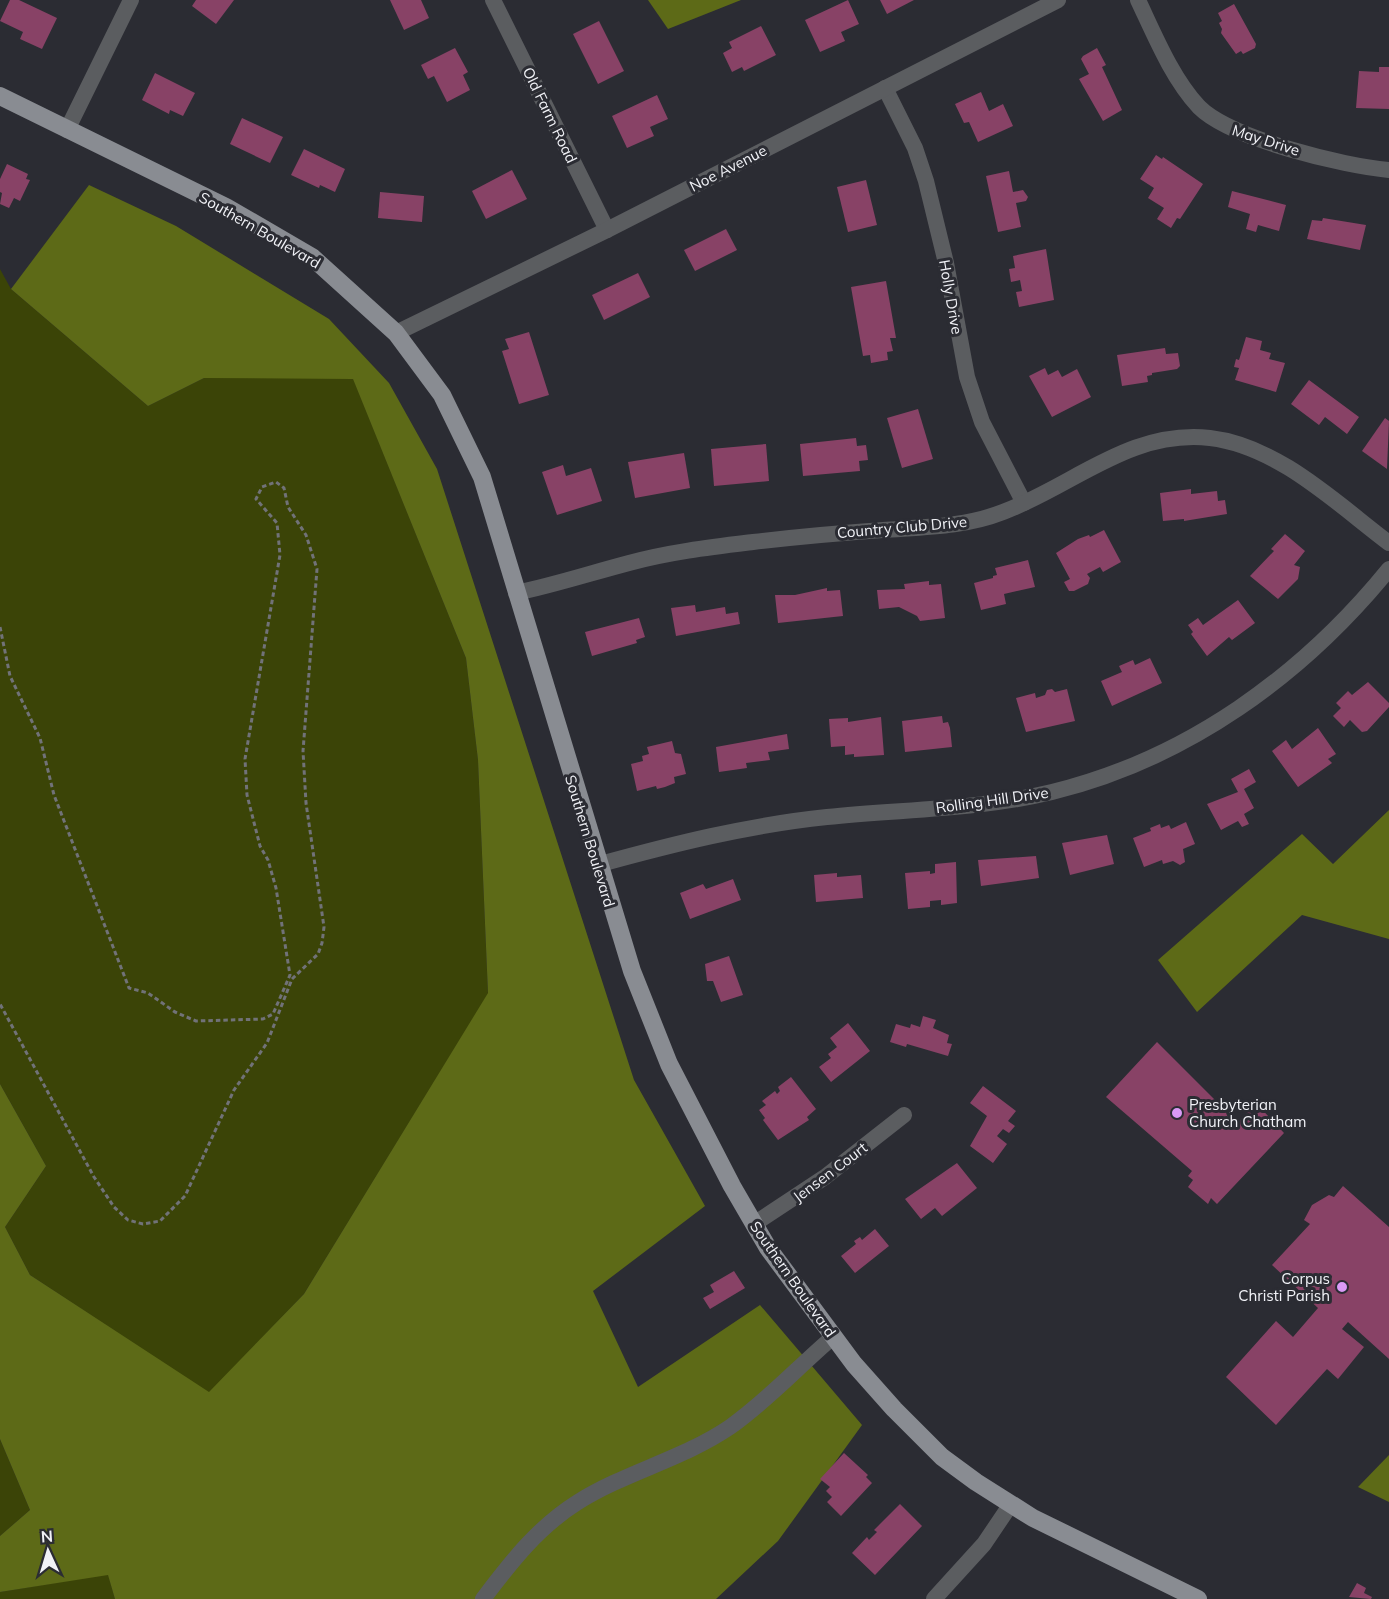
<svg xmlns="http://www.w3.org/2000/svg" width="1389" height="1599" font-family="Mulish,sans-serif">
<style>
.green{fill:#3b4407}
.forest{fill:#5d6a17}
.building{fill:#884266}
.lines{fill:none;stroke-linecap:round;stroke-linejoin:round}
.path{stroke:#717278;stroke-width:3;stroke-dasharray:4.5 3;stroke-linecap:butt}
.minor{stroke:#5b5d60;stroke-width:16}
.major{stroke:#898c92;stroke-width:18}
.poi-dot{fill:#da9af6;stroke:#2b2c33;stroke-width:2}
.labels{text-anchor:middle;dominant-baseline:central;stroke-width:6;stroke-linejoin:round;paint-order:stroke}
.street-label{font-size:15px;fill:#f1f2f7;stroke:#2b2c33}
.poi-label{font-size:15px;fill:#f1f2f7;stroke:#2b2c33;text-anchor:start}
</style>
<rect width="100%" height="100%" fill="#2b2c33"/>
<!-- green -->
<g class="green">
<polygon points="0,269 11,289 148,406 204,378 353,378 466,658 478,760 488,994 304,1294 209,1393 30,1275 5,1227 46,1166 0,1084"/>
<polygon points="0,1439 30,1510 0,1536"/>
<polygon points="108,1574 115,1599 0,1599 0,1592"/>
</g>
<!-- forest -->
<g class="forest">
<polygon points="648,0 741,0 668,29"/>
<polygon points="89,185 176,226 329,319 389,383 437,469 634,1080 705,1206 593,1291 638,1387 760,1305 862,1425 778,1541 716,1599 115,1599 108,1575 0,1592 0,1536 30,1510 0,1439 0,1084 46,1166 5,1227 30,1275 209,1392 304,1294 488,993 478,760 466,658 353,379 204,378 148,406 11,289"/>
<polygon points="1389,810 1389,939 1302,915 1197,1012 1158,960 1302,834 1333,864"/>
<polygon points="1389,1455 1389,1502 1358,1487"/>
</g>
<!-- building -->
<g class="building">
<polygon points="10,0 19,0 57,18 42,49 20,39 23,32 0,21"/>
<polygon points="196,0 234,0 216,24 192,6"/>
<polygon points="390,0 421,0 429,18 404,30"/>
<polygon points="848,0 859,24 841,32 845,41 820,52 805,20"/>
<polygon points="880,0 914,0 887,14"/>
<polygon points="1234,4 1256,44 1255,48 1243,54 1241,51 1236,54 1221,33 1222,29 1219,23 1222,21 1218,13"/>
<polygon points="599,21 624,71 598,84 573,34"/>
<polygon points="761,26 776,55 744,71 742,67 732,72 723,53 732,48 729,42"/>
<polygon points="455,48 468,72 463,75 470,90 447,102 434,76 428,79 421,65"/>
<polygon points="1097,48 1106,65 1102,67 1122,110 1103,121 1079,79 1089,74 1081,59 1083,56"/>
<polygon points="1379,67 1389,67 1389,109 1356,108 1359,71 1379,72"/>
<polygon points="155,73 195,93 183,116 170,110 169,114 142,100"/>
<polygon points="981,92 989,111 1003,104 1013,126 978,142 969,122 964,123 955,104"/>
<polygon points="657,95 668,119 650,127 654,136 627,148 612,116"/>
<polygon points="242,118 283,137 270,163 230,144"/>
<polygon points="304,149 345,169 335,192 320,185 319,188 291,175"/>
<polygon points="1156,155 1162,159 1163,157 1203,184 1180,219 1177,218 1171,228 1157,219 1164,208 1148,198 1154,188 1140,179"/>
<polygon points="7,164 28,174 26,179 30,180 20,201 14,198 9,208 0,204 2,193 0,192 0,179"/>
<polygon points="512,170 527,199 486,219 472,191"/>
<polygon points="1009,171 1013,192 1023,190 1028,197 1026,201 1016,203 1021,227 998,232 986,176"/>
<polygon points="866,180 877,225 848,232 837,187"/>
<polygon points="1232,191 1286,205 1279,231 1258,225 1256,232 1246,229 1250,214 1228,207"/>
<polygon points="380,192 424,196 422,222 378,218"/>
<polygon points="1323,218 1366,225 1360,250 1307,239 1312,220 1322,221"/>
<polygon points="726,229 737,250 695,271 684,250"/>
<polygon points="1046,249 1054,300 1019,307 1016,292 1022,291 1020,280 1011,282 1009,269 1015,268 1013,256"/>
<polygon points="638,273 650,297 604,320 592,295"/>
<polygon points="886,281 896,338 890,338 893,351 887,352 888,360 871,363 870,355 863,356 851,287"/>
<polygon points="529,332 549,395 519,404 502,351 509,349 505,339"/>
<polygon points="1246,337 1262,341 1260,350 1271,353 1269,359 1285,363 1276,392 1235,380 1239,368 1234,367 1236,359 1239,360"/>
<polygon points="1165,348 1166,354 1178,353 1180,366 1177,369 1152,373 1152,375 1147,376 1148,382 1122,386 1117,355"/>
<polygon points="1045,368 1048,375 1058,370 1062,377 1077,369 1091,397 1052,417 1029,376"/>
<polygon points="1309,380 1359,417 1347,434 1325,417 1319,425 1291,404"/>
<polygon points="918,409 933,459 902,468 887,418"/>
<polygon points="1385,418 1389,421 1387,469 1362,451"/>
<polygon points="856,438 857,446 866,445 868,460 859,461 860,471 803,476 800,444"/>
<polygon points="766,444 769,481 714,486 711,449"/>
<polygon points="684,453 690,488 635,498 628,462"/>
<polygon points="563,465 566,476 591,468 602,501 557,515 542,472"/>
<polygon points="1191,489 1191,494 1217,491 1218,501 1225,500 1227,514 1184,521 1184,519 1163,521 1160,493"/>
<polygon points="1104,530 1121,562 1103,572 1100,567 1087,574 1090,578 1088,584 1074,591 1069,591 1064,582 1070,579 1056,553 1078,539 1089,535 1090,537"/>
<polygon points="1285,534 1305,551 1294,565 1300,567 1298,579 1278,599 1250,576 1274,551 1271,549"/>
<polygon points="1028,560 1035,587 1004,594 1006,604 981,610 974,583 993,578 993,576 997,575 995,568"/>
<polygon points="929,581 929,585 941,584 945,618 920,621 917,616 899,607 879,609 877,590 905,589 904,584"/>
<polygon points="827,588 827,591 840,590 843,616 778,623 775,595 795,595"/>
<polygon points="1238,600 1255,623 1232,640 1229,637 1207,656 1191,634 1193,632 1188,625 1198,618 1203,625"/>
<polygon points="695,605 696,612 725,607 726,614 738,612 740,624 676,636 671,608"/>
<polygon points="639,618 645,637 636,640 637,643 592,656 585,632"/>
<polygon points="1150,658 1162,683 1112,706 1101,681 1122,672 1119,666 1133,660 1135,665"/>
<polygon points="1368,682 1389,703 1389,707 1367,731 1362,732 1350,720 1344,727 1333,716 1341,708 1336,703 1348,691 1352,695"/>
<polygon points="1052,689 1055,692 1067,689 1075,721 1026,732 1016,698 1035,693 1036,698 1045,695 1047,690"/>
<polygon points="942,716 943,723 948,722 950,728 952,747 905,752 902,721"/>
<polygon points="881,717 884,755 854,757 854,754 845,755 845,746 831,747 829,719 848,718 848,722"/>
<polygon points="1318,728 1336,754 1328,759 1332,763 1298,787 1272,751 1286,740 1292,749"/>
<polygon points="787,734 789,749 768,752 770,760 746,763 747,768 719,772 716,747"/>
<polygon points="672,741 675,753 681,754 686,774 674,777 675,783 665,787 657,789 656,786 637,791 631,764 643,761 642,756 649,754 647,747"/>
<polygon points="1249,769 1256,782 1244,789 1254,808 1244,814 1249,824 1242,827 1238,821 1221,830 1207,804 1238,792 1231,779"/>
<polygon points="1186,822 1195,844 1183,849 1185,862 1180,865 1173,861 1163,864 1162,860 1144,867 1133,838 1151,831 1150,828 1160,824 1161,828 1169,825 1171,829"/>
<polygon points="1107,835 1114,864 1070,875 1062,843"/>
<polygon points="1036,856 1039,878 981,886 978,860"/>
<polygon points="956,862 957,903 941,905 941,900 930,901 930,907 908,909 905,873 930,871 930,874 935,873 935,864"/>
<polygon points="837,873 837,877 861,875 863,898 816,902 814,875"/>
<polygon points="733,879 741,900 690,919 680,893 703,884 706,889"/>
<polygon points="729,956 743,995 721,1002 713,981 707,981 705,964"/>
<polygon points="923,1016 936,1020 933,1028 949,1035 947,1043 952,1044 948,1056 907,1044 906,1047 890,1042 896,1024 910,1028 911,1024 920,1027"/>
<polygon points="848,1023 870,1051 831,1082 819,1067 831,1058 828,1054 837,1047 830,1038"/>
<polygon points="1157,1042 1238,1123 1256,1103 1284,1133 1217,1204 1211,1198 1208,1204 1188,1187 1193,1180 1188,1176 1192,1171 1106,1097"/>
<polygon points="791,1077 816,1109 807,1117 809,1120 778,1140 763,1120 765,1118 759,1110 766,1105 762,1101 775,1091 777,1094 780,1091 778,1087"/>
<polygon points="983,1086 1016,1111 1008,1121 1015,1126 1009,1133 1003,1129 997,1136 1007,1144 993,1163 970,1146 987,1116 970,1103"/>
<polygon points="957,1163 977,1188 942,1216 935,1208 921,1219 905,1199"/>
<polygon points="1343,1186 1389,1227 1389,1359 1348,1322 1342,1329 1364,1347 1338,1379 1327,1369 1276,1425 1226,1377 1276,1321 1293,1337 1318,1308 1272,1265 1310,1224 1304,1220 1312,1205 1329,1195 1334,1197"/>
<polygon points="875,1229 889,1246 855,1273 841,1256 856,1244 854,1241 860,1237 862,1240"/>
<polygon points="734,1271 745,1288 710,1309 703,1298 714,1292 710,1285"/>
<polygon points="844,1453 868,1475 866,1477 872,1483 841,1516 827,1502 832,1497 826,1491 830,1487 820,1479"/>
<polygon points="900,1504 922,1526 875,1575 852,1553 867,1537 869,1540 877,1532 874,1530"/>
<polygon points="1357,1583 1366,1588 1364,1593 1372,1597 1371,1599 1349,1597"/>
</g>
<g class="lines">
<!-- path -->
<polyline class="path" points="0,627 10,676 40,738 54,795 129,988 148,993 175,1012 196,1021 263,1019 273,1014 290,975 276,888 268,860 260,846 247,795 245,759 280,555 277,523 256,499 262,487 276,482 284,488 288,507 306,535 317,569 303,751 306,803 324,927 322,943 318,954 292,979 267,1043 234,1090 185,1196 160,1221 143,1224 128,1220 114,1207 94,1177 0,1004"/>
<!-- minor -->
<g class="minor">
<polyline points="493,0 607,230"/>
<path d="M1138,0C1155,36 1172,78 1199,107C1231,139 1344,166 1389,170"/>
<polyline points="885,88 915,148 926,181 946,263 967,377 982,422 1024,503"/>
<polyline points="67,130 131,0"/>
<polyline points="396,333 607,230 1058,0"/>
<path d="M516,593C554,585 591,573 629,563C669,552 712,547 753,542C796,537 840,533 883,530C924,527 965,527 1003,512C1073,486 1130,429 1210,438C1278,446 1336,503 1389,543"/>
<path d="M597,865C673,844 749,825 827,817C902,809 978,810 1052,792C1187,759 1302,676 1389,569"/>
<polyline points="754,1224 825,1177 904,1115"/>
<path d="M483,1599C511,1562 538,1527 578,1502C626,1472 683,1459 730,1427C767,1401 799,1366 833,1337"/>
<polyline points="934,1599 984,1544 1011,1504"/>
</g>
<!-- major -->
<polyline class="major" points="0,96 226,207 312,257 396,333 442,395 482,477 632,971 669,1064 732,1186 768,1248 854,1364 894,1409 942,1457 976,1482 1033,1518 1198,1599"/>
</g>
<!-- markers -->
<g class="poi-dot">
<circle cx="1177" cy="1113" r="6"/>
<circle cx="1342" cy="1287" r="6"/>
</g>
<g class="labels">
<!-- street labels -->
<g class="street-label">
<text transform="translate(550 115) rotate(64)">Old Farm Road</text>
<text transform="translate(1266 140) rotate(18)">May Drive</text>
<text transform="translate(728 168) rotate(-27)">Noe Avenue</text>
<text transform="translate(260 230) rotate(30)">Southern Boulevard</text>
<text transform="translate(951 297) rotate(80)">Holly Drive</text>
<text transform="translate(902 527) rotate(-5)">Country Club Drive</text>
<text transform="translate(992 800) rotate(-8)">Rolling Hill Drive</text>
<text transform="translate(590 841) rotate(73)">Southern Boulevard</text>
<text transform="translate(830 1172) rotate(-37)">Jensen Court</text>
<text transform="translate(793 1279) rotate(55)">Southern Boulevard</text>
</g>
<!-- poi labels -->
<g class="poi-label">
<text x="1189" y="1104">Presbyterian<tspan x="1189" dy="17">Church Chatham</tspan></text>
<text x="1330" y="1278" text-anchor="end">Corpus<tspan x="1330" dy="17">Christi Parish</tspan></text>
</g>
</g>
<!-- north arrow -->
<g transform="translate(48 1551) rotate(356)" stroke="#2b2c33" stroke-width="4.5" paint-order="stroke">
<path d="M0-4.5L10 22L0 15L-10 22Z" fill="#f1f2f7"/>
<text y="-9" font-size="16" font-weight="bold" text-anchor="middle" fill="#f1f2f7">N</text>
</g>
</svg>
